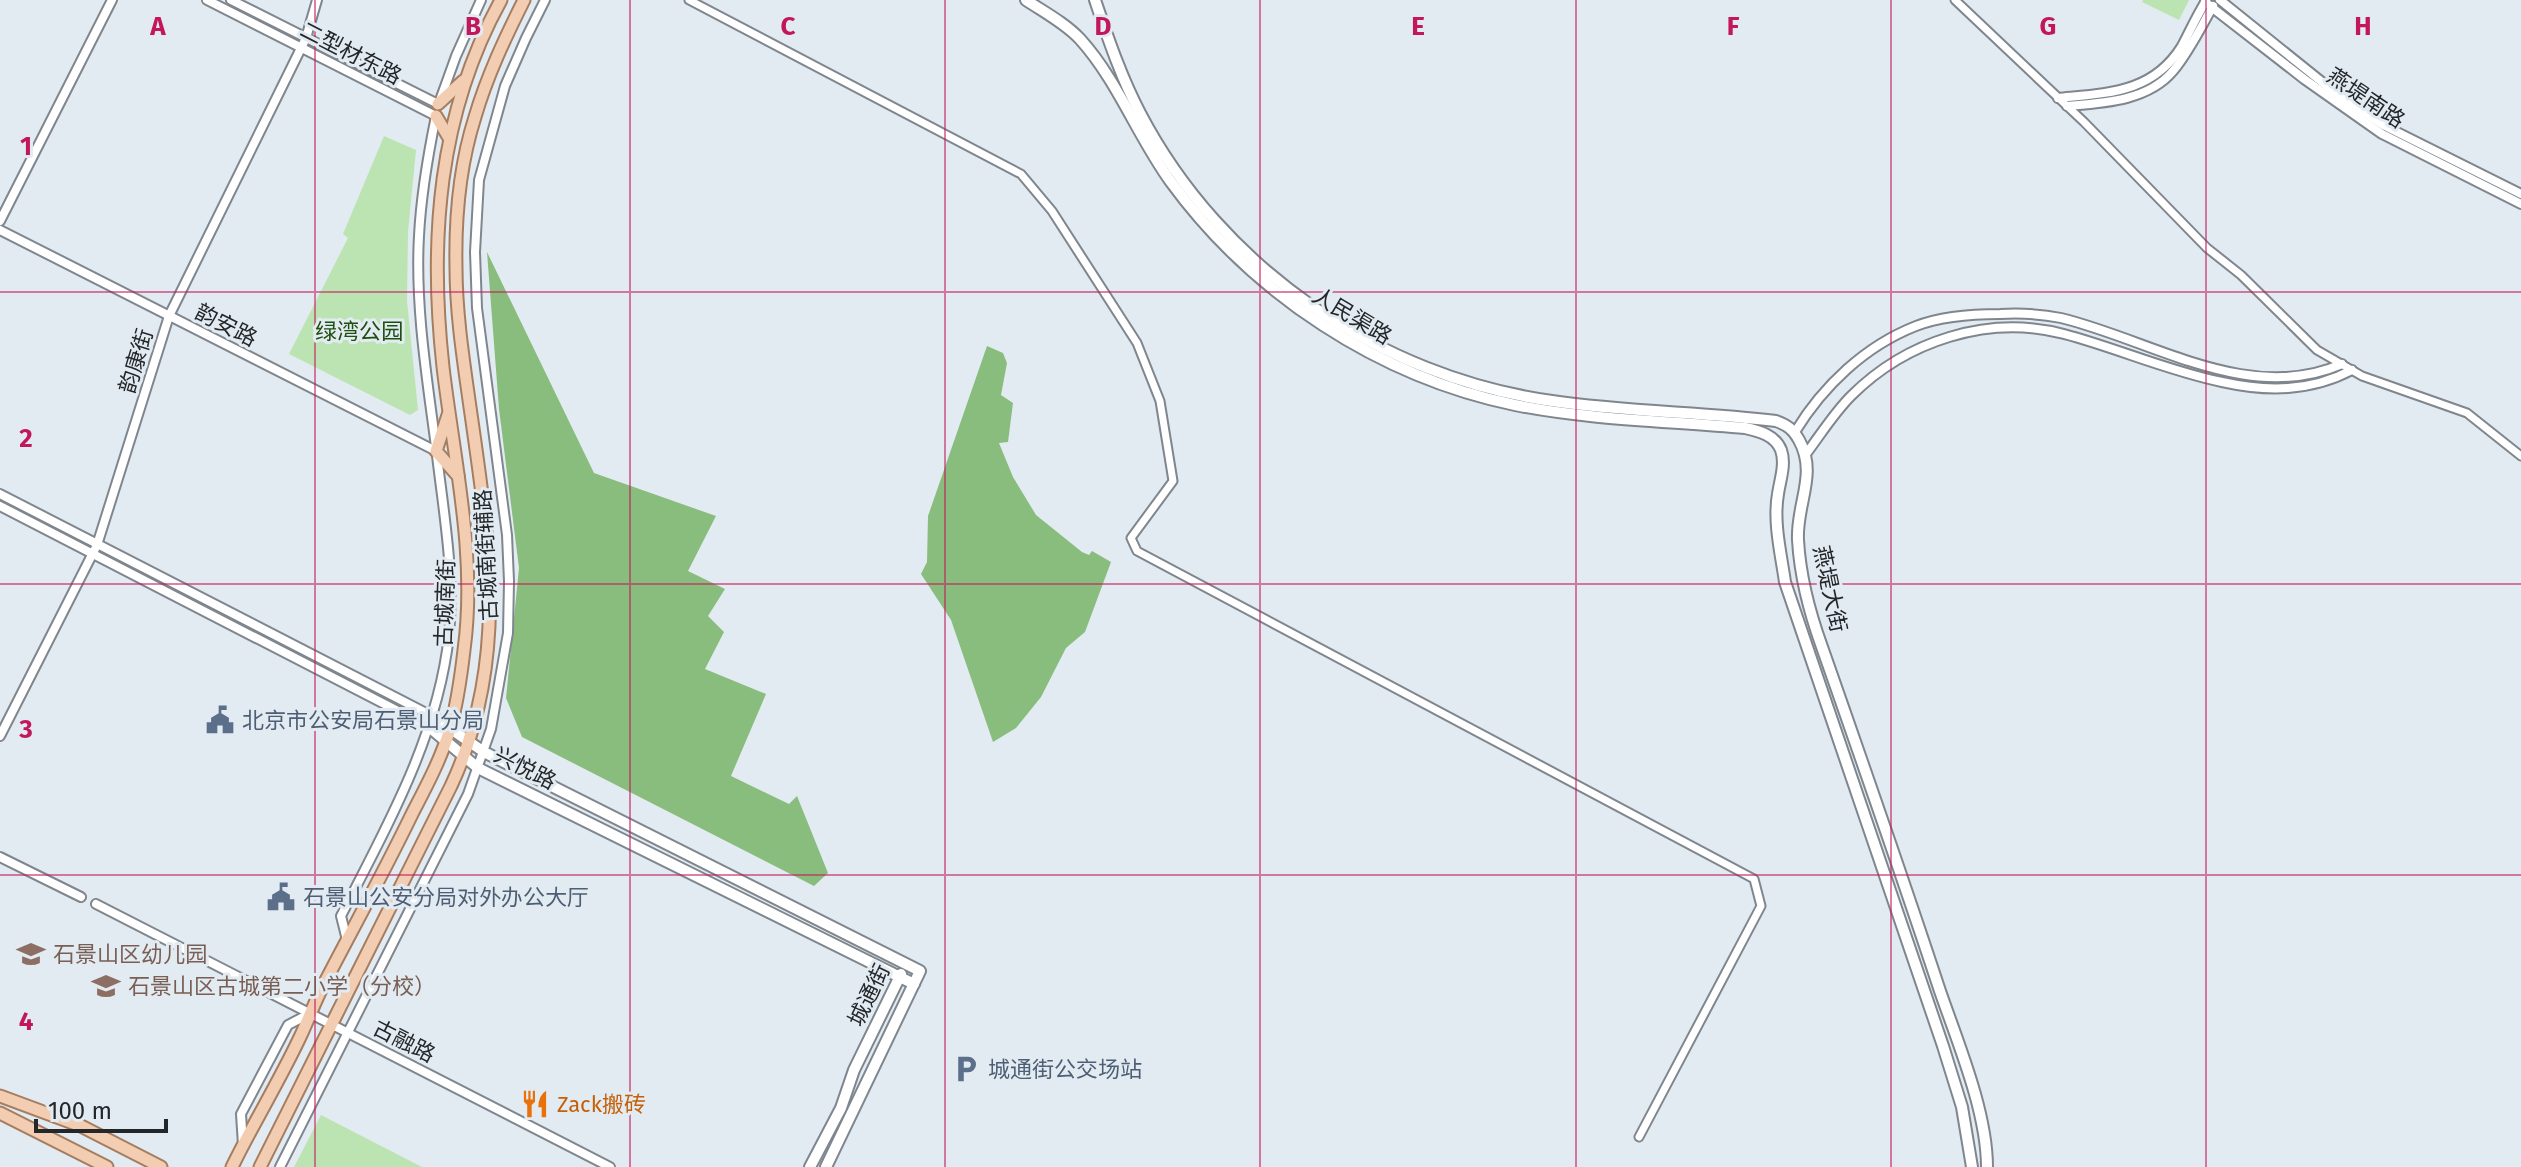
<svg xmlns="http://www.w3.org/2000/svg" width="2521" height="1167" font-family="'Fira Sans','Noto Sans SC',sans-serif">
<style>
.green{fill:#bce4b2}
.forest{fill:#89bd7d}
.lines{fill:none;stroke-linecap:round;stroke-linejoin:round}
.minor-casing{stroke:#7f868d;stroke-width:11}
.tertiary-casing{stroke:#7f868d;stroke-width:12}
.secondary-casing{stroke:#7f868d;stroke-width:14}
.primary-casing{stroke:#a57d61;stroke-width:15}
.minor{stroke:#fff;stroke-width:7}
.tertiary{stroke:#fff;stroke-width:8}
.secondary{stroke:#fff;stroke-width:10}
.primary{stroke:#f2cdb2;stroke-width:11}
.grid{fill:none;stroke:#c2185b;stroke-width:2;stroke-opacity:0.55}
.labels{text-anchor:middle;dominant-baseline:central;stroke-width:6;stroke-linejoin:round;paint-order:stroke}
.street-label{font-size:22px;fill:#242729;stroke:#e3ebf2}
.park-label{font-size:22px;fill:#1d4f0d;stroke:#e3ebf2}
.service-label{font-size:22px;fill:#4e5e75;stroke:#e3ebf2;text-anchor:start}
.education-label{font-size:22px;fill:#785e54;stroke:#e3ebf2;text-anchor:start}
.food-label{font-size:22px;fill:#c56008;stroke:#e3ebf2;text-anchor:start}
.grid-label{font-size:26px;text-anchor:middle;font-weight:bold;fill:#c2185b;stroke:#e3ebf2;stroke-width:6;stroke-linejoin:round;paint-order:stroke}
</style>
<rect width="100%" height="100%" fill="#e3ebf2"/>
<!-- green -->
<g class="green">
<polygon points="2143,0 2189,0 2179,20 2142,2"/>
<polygon points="384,136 416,150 408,232 407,301 418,410 410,415 289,354 348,238 343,234"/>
<polygon points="321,1115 422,1167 294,1167"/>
</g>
<!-- forest -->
<g class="forest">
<polygon points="487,252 594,473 716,516 688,571 725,589 708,616 724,632 705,669 766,694 731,776 789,804 797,796 828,873 814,886 522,737 506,698 519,568 499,409"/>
<polygon points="987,346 1003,353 1007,363 1001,395 1013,403 1008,442 999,443 1013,477 1036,515 1082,552 1089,555 1092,551 1111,562 1085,632 1066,648 1041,697 1016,728 993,742 951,620 921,574 927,562 928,516"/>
</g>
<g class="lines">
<defs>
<g id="minor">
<polyline points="689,0 1021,174 1052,211 1137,343 1160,401 1173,481 1131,538 1137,551 1754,879 1761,906 1639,1137"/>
<polyline points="1955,0 2084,122 2207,248 2241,275 2317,350 2362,376 2467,413 2521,456"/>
</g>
<g id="tertiary">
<polyline points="207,0 436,116"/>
<polyline points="231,0 438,104"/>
<polyline points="2220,0 2342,98 2383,125 2521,194"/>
<polyline points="2205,2 2304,79 2382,134 2521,204"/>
<path d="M2058,98C2108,93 2153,93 2182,46C2190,31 2197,15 2206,1"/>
<polyline points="439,103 456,56 481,0"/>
<path d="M2067,106C2103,103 2148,101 2173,71C2189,52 2201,27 2213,6"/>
<polyline points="0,221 112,0"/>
<polyline points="0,230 436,451"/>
<path d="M1795,432C1823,386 1865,346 1916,326C1942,316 1973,314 2000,314C2020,313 2042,314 2061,318C2152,340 2248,405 2342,364"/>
<path d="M1806,454C1821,434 1834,413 1851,396C1906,341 1988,314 2064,334C2117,348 2168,371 2222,382C2267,392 2310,392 2352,370"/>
<polyline points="0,494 432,716"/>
<polyline points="0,506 429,727"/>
<polyline points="0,736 97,545 169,316 306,38 317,0"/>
<polyline points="0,857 81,897"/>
<polyline points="96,904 610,1167"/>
<path d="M347,940L341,916C387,826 438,737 449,635C455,571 443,510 436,447C427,378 415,306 419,236C421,196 428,155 436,116"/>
<polyline points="243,1145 241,1114 288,1025 309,1014"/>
<polyline points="280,1167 468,794 491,729 508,633 509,581 507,535 477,308 475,252 479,180 505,86 526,38 545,0"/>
</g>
<g id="secondary">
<path d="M1026,0C1044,12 1065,23 1080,39C1118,81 1138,137 1171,182C1253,294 1379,377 1515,405C1590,420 1669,421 1745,428C1759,431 1775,435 1781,450C1786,464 1780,480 1778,494C1773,522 1781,554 1785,582L1943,1046L1962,1107L1972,1167"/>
<path d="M1095,0C1108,38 1121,77 1140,113C1221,268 1380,377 1552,401C1626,412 1702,412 1776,421C1787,425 1793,429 1799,440C1818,474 1796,504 1798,540C1800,575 1810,614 1822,647C1862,761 1902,876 1940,991C1958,1043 1987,1112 1987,1167"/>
<polyline points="432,716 484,752 920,971 826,1167"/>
<polyline points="429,727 478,768 914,984"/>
<polyline points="810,1167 841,1108 854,1070 901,974"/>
</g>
<g id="primary">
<polyline points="438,104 463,81"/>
<polyline points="436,116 449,138"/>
<polyline points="448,415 436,451 458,476"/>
<polyline points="0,1096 81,1126 161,1167"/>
<polyline points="0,1113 107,1167"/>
<path d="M232,1167C254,1122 280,1080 301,1035C309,1018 315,1001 324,984C353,928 384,872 412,814C426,787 441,759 450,729C457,704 461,676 464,650C477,555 454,461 443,367C429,240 438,114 501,0"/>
<path d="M260,1167L451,786C512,656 487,529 468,393C462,351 456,309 456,267C455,218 460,164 475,117C487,76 505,38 524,0"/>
</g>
</defs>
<!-- minor casing -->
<use href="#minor" class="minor-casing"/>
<!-- tertiary casing -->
<use href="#tertiary" class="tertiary-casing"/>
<!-- secondary casing -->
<use href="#secondary" class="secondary-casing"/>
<!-- primary casing -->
<use href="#primary" class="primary-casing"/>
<!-- minor -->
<use href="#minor" class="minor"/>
<!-- tertiary -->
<use href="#tertiary" class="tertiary"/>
<!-- secondary -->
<use href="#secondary" class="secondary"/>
<!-- primary -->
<use href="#primary" class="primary"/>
</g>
<!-- grid -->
<path class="grid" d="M315,0V1167M630,0V1167M945,0V1167M1260,0V1167M1576,0V1167M1891,0V1167M2206,0V1167M0,292H2521M0,584H2521M0,875H2521"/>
<!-- icons -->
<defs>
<symbol id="civic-bare" viewBox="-9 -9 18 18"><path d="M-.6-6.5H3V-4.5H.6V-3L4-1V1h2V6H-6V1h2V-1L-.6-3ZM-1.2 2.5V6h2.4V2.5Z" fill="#5c6f8a" stroke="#e3ebf2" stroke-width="2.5" paint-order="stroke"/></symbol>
<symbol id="school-bare" viewBox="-9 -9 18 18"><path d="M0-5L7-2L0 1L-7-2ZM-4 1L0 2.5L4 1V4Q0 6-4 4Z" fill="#8d6e63" stroke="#e3ebf2" stroke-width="2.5" paint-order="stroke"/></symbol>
<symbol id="parking-bare" viewBox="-9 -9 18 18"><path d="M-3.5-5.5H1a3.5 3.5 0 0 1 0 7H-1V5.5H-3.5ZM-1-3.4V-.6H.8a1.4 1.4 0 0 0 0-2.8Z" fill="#5c6f8a" stroke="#e3ebf2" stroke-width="2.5" paint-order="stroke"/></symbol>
<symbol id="restaurant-bare" viewBox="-9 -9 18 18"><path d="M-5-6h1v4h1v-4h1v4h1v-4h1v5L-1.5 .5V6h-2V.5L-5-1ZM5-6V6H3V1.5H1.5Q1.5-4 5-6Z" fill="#e8710a" stroke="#e3ebf2" stroke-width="2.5" paint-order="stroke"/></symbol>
</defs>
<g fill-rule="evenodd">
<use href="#civic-bare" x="200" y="700" width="40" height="40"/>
<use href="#civic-bare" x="261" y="877" width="40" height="40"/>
<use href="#school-bare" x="11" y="934" width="40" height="40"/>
<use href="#school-bare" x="86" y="966" width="40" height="40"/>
<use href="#parking-bare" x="946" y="1049" width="40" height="40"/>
<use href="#restaurant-bare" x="515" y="1084" width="40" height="40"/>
</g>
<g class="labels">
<!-- street labels -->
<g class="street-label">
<text transform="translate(351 53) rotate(27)">二型材东路</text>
<text transform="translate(2366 98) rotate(34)">燕堤南路</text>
<text transform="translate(1352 316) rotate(31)">人民渠路</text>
<text transform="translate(226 325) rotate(27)">韵安路</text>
<text transform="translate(136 361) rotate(-73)">韵康街</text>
<text transform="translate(486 555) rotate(-93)">古城南街辅路</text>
<text transform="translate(1830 589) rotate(78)">燕堤大街</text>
<text transform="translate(445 603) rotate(-88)">古城南街</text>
<text transform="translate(525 768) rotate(27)">兴悦路</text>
<text transform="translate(869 995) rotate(-64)">城通街</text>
<text transform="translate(404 1041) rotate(27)">古融路</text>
</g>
<!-- park labels -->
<g class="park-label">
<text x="359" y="331">绿湾公园</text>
</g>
<!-- service labels -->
<g class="service-label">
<text x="242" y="720">北京市公安局石景山分局</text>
<text x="303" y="897">石景山公安分局对外办公大厅</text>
<text x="988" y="1069">城通街公交场站</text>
</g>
<!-- education labels -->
<g class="education-label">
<text x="53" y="954">石景山区幼儿园</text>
<text x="128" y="986">石景山区古城第二小学（分校）</text>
</g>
<!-- food labels -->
<g class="food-label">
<text x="557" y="1104">Zack搬砖</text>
</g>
</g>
<g class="grid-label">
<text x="158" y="35">A</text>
<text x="473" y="35">B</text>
<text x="788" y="35">C</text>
<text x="1103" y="35">D</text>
<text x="1418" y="35">E</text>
<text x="1733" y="35">F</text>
<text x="2048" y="35">G</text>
<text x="2363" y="35">H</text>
<text x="26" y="155">1</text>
<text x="26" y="447">2</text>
<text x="26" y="738">3</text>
<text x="26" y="1030">4</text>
</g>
<!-- scale -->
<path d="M36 1119v12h130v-12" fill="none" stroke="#242729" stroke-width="4"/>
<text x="48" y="1119" font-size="24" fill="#242729" stroke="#e3ebf2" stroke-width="6" paint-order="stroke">100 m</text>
</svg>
